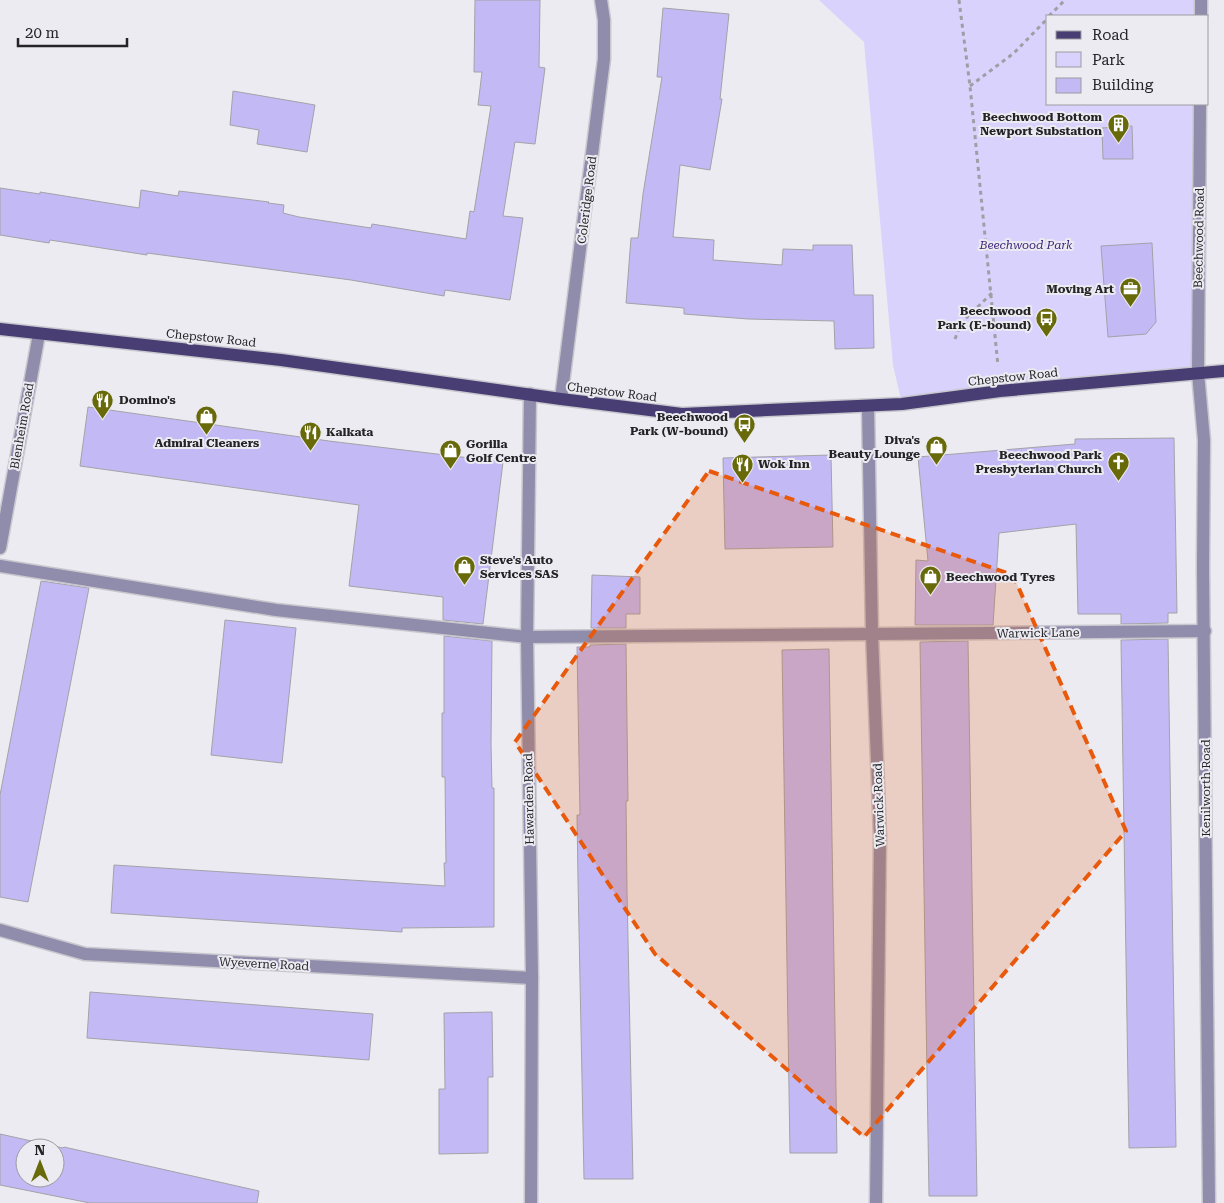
<svg xmlns="http://www.w3.org/2000/svg" width="1224" height="1203" font-family="'Roboto Serif',serif">
<style>
.green{fill:#d8d2fc}
.building{fill:#c3baf5;stroke:#a3a2a8;fill-rule:evenodd}
.lines{fill:none;stroke-linecap:round;stroke-linejoin:round}
.minor-casing{stroke:#c8c7cd;stroke-width:15}
.major-casing{stroke:#c8c7cd;stroke-width:15}
.path{stroke:#9f9ea4;stroke-width:3;stroke-dasharray:4 4;stroke-linecap:butt}
.minor{stroke:#908cac;stroke-width:12}
.major{stroke:#483e73;stroke-width:12}
.marked{fill:#e8590c;fill-opacity:0.2;stroke:#e8590c;stroke-width:4;stroke-dasharray:10 6;stroke-linejoin:round}
.labels{text-anchor:middle;dominant-baseline:central;stroke-width:4;stroke-linejoin:round;paint-order:stroke}
.poi-label{font-size:12px;font-weight:bold;fill:#242326;stroke:#ecebf2;text-anchor:end}
.street-label{font-size:12px;fill:#242326;stroke:#ecebf2}
.park-label{font-size:12px;font-style:italic;fill:#40287b;stroke:#ecebf2}
</style>
<rect width="100%" height="100%" fill="#ecebf2"/>
<!-- green -->
<polygon class="green" points="819,0 1200,0 1200,16 1048,16 1048,104 1198,104 1198,373 902,404 893,365 864,42"/>
<!-- building -->
<g class="building">
<polygon points="475,0 540,0 539,67 545,68 535,144 515,142 503,216 523,218 510,300 445,290 444,296 351,280 147,253 147,255 50,240 49,243 0,235 0,188 40,194 40,192 139,208 141,190 178,196 179,191 269,202 268,203 284,205 283,213 299,217 371,228 372,224 466,239 470,211 474,212 491,106 478,105 482,72 474,72"/>
<polygon points="663,8 729,14 720,99 722,99 710,170 680,165 673,237 714,240 713,260 782,265 783,249 813,250 813,245 852,245 854,295 873,295 874,348 835,349 834,321 748,319 684,314 684,308 626,303 631,238 638,238 643,194 662,77 657,77"/>
<polygon points="233,91 315,105 307,152 257,144 259,130 230,125"/>
<polygon points="1132,126 1133,159 1103,159 1102,128"/>
<polygon points="1152,243 1156,322 1146,334 1108,337 1101,246"/>
<polygon points="88,407 329,441 503,462 483,624 443,620 443,597 349,586 359,505 80,466"/>
<polygon points="1174,438 1177,613 1168,613 1168,623 1121,624 1121,614 1078,614 1076,524 999,533 993,625 915,625 916,560 928,561 918,457 1075,444 1075,439"/>
<polygon points="831,455 833,547 725,549 723,458"/>
<polygon points="592,575 640,577 640,614 626,614 626,628 591,628"/>
<polygon points="41,581 89,588 28,902 0,897 0,795"/>
<polygon points="225,620 296,628 282,763 211,755"/>
<polygon points="444,636 492,641 491,744 492,788 494,788 494,927 402,928 402,932 111,913 114,865 445,886 444,863 446,863 445,777 442,777 442,713 444,713"/>
<polygon points="1168,639 1176,1147 1129,1148 1121,640"/>
<polygon points="968,641 977,1196 929,1196 920,642"/>
<polygon points="626,644 628,801 626,801 627,891 633,1179 584,1179 578,880 577,815 580,815 577,647 590,647 590,645"/>
<polygon points="829,649 837,1153 790,1153 782,650"/>
<polygon points="90,992 373,1014 369,1060 87,1038"/>
<polygon points="492,1012 493,1077 488,1077 488,1153 439,1154 439,1089 445,1089 444,1013"/>
<path d="M0,1134L63,1148L64,1147L259,1191L257,1203H90L0,1185ZM25,1148H55V1178H25Z"/>
</g>
<g class="lines">
<defs>
<g id="minor">
<polyline points="1201,16 1201,0"/>
<polyline points="1200,104 1198,373 1204,440 1203,567 1209,1203"/>
<polyline points="530,394 527,637 532,978 531,1203"/>
<polyline points="561,399 604,59 604,20 601,0"/>
<polyline points="868,407 872,634 880,837 876,1203"/>
<polyline points="0,548 39,334"/>
<polyline points="0,566 276,610 527,637 1205,631"/>
<polyline points="0,930 85,954 532,978"/>
</g>
<polyline id="major" points="0,329 281,360 561,399 682,414 902,404 1000,391 1224,371"/>
</defs>
<!-- minor casing -->
<use href="#minor" class="minor-casing"/>
<!-- major casing -->
<use href="#major" class="major-casing"/>
<!-- path -->
<g class="path">
<polyline points="959,0 970,86 998,366"/>
<polyline points="1049,16 1065,0"/>
<polyline points="970,86 1014,53 1048,18"/>
<polyline points="955,339 961,323 992,293"/>
</g>
<!-- minor -->
<use href="#minor" class="minor"/>
<!-- major -->
<use href="#major" class="major"/>
</g>
<!-- marked area -->
<path class="marked" d="M709,471L1013,575L1126,831L864,1137L655,954L515,742Z"/>
<!-- icons -->
<defs>
<symbol id="building-pin" viewBox="-11 -11 22 30"><path d="M0 17L-7.5 6A9.5 9.5 0 1 1 7.5 6Z" fill="#686a09" stroke="#ecebf2"/><path d="M-4-6H4V6H1V3H-1V6H-4ZM-2.5-4.3h1.7v1.8h-1.7ZM.8-4.3h1.7v1.8H.8ZM-2.5-1h1.7V.8h-1.7ZM.8-1h1.7V.8H.8Z" fill="#fff"/></symbol>
<symbol id="office-pin" viewBox="-11 -11 22 30"><path d="M0 17L-7.5 6A9.5 9.5 0 1 1 7.5 6Z" fill="#686a09" stroke="#ecebf2"/><path d="M-6-3h4V-5.5h4V-3h4V5H-6ZM-1-4.5V-3h2v-1.5ZM-6 0V1H6V0Z" fill="#fff"/></symbol>
<symbol id="bus-pin" viewBox="-11 -11 22 30"><path d="M0 17L-7.5 6A9.5 9.5 0 1 1 7.5 6Z" fill="#686a09" stroke="#ecebf2"/><path d="M-5-6H5V4H4V6H2V4H-2V6H-4V4H-5ZM-3.5-4V0h7V-4ZM-3.5 1.2v1.5H-2V1.2ZM2 1.2v1.5H3.5V1.2Z" fill="#fff"/></symbol>
<symbol id="restaurant-pin" viewBox="-11 -11 22 30"><path d="M0 17L-7.5 6A9.5 9.5 0 1 1 7.5 6Z" fill="#686a09" stroke="#ecebf2"/><path d="M-5-6h1v4h1v-4h1v4h1v-4h1v5L-1.5 .5V6h-2V.5L-5-1ZM5-6V6H3V1.5H1.5Q1.5-4 5-6Z" fill="#fff"/></symbol>
<symbol id="shop-pin" viewBox="-11 -11 22 30"><path d="M0 17L-7.5 6A9.5 9.5 0 1 1 7.5 6Z" fill="#686a09" stroke="#ecebf2"/><path d="M-5-2.5h2.3a2.7 3.5 0 0 1 5.4 0H5L5.5 6h-11ZM-1.5-2.5h3a1.5 2.3 0 0 0-3 0Z" fill="#fff"/></symbol>
<symbol id="church-pin" viewBox="-11 -11 22 30"><path d="M0 17L-7.5 6A9.5 9.5 0 1 1 7.5 6Z" fill="#686a09" stroke="#ecebf2"/><path d="M-1.2-6h2.4v3.5h3.3v2.4h-3.3V6h-2.4V-.1h-3.3v-2.4h3.3Z" fill="#fff"/></symbol>
</defs>
<g fill-rule="evenodd">
<use href="#building-pin" x="1106" y="112" width="25" height="34"/>
<use href="#office-pin" x="1118" y="276" width="25" height="34"/>
<use href="#bus-pin" x="1034" y="306" width="25" height="34"/>
<use href="#restaurant-pin" x="90" y="388" width="25" height="34"/>
<use href="#shop-pin" x="194" y="404" width="25" height="34"/>
<use href="#bus-pin" x="732" y="412" width="25" height="34"/>
<use href="#restaurant-pin" x="298" y="420" width="25" height="34"/>
<use href="#shop-pin" x="924" y="434" width="25" height="34"/>
<use href="#shop-pin" x="438" y="438" width="25" height="34"/>
<use href="#church-pin" x="1106" y="450" width="25" height="34"/>
<use href="#restaurant-pin" x="730" y="452" width="25" height="34"/>
<use href="#shop-pin" x="452" y="554" width="25" height="34"/>
<use href="#shop-pin" x="918" y="564" width="25" height="34"/>
</g>
<g class="labels">
<!-- poi labels -->
<g class="poi-label">
<text x="1102" y="117">Beechwood Bottom<tspan x="1102" dy="14">Newport Substation</tspan></text>
<text x="1114" y="289">Moving Art</text>
<text x="1031" y="311">Beechwood<tspan x="1031" dy="14">Park (E-bound)</tspan></text>
<text x="119" y="400" text-anchor="start">Domino's</text>
<text x="728" y="417">Beechwood<tspan x="728" dy="14">Park (W-bound)</tspan></text>
<text x="326" y="432" text-anchor="start">Kalkata</text>
<text x="920" y="440">Diva's<tspan x="920" dy="14">Beauty Lounge</tspan></text>
<text x="207" y="443" text-anchor="middle">Admiral Cleaners</text>
<text x="466" y="444" text-anchor="start">Gorilla<tspan x="466" dy="14">Golf Centre</tspan></text>
<text x="1102" y="455">Beechwood Park<tspan x="1102" dy="14">Presbyterian Church</tspan></text>
<text x="758" y="464" text-anchor="start">Wok Inn</text>
<text x="480" y="560" text-anchor="start">Steve's Auto<tspan x="480" dy="14">Services SAS</tspan></text>
<text x="946" y="577" text-anchor="start">Beechwood Tyres</text>
</g>
<!-- street labels -->
<g class="street-label">
<text transform="translate(587 200) rotate(-83)">Coleridge Road</text>
<text transform="translate(1199 238) rotate(-89)">Beechwood Road</text>
<text transform="translate(211 338) rotate(6)">Chepstow Road</text>
<text transform="translate(1013 377) rotate(-6)">Chepstow Road</text>
<text transform="translate(612 392) rotate(7)">Chepstow Road</text>
<text transform="translate(22 426) rotate(-80)">Blenheim Road</text>
<text transform="translate(1038 633) rotate(-1)">Warwick Lane</text>
<text transform="translate(1206 788) rotate(-90)">Kenilworth Road</text>
<text transform="translate(529 799) rotate(-91)">Hawarden Road</text>
<text transform="translate(879 805) rotate(-92)">Warwick Road</text>
<text transform="translate(264 964) rotate(3)">Wyeverne Road</text>
</g>
<!-- park labels -->
<g class="park-label">
<text x="1026" y="245">Beechwood Park</text>
</g>
</g>
<!-- legend -->
<rect x="1046" y="15" width="162" height="90" fill="#ecebf2" stroke="#9c9ba0"/>
<rect x="1056" y="31" width="25" height="8" fill="#483e73" stroke="#9c9ba0"/>
<text x="1092" y="40" font-size="15" fill="#242326">Road</text>
<rect x="1056" y="52" width="25" height="15" fill="#d8d2fc" stroke="#9c9ba0"/>
<text x="1092" y="65" font-size="15" fill="#242326">Park</text>
<rect x="1056" y="78" width="25" height="15" fill="#c3baf5" stroke="#9c9ba0"/>
<text x="1092" y="90" font-size="15" fill="#242326">Building</text>
<!-- north arrow -->
<g transform="translate(40 1163)"><circle r="24" fill="#ecebf2" stroke="#9c9ba0"/>
<path d="M0-4L9 19L0 12L-9 19Z" fill="#686a09"/>
<text y="-8" font-size="14" font-weight="bold" text-anchor="middle" fill="#242326">N</text>
</g>
<!-- scale -->
<path d="M18 38v8h109v-8" fill="none" stroke="#242326" stroke-width="2.5"/>
<text x="25" y="38" font-size="15" fill="#242326" stroke="#ecebf2" stroke-width="4" paint-order="stroke">20 m</text>
</svg>
